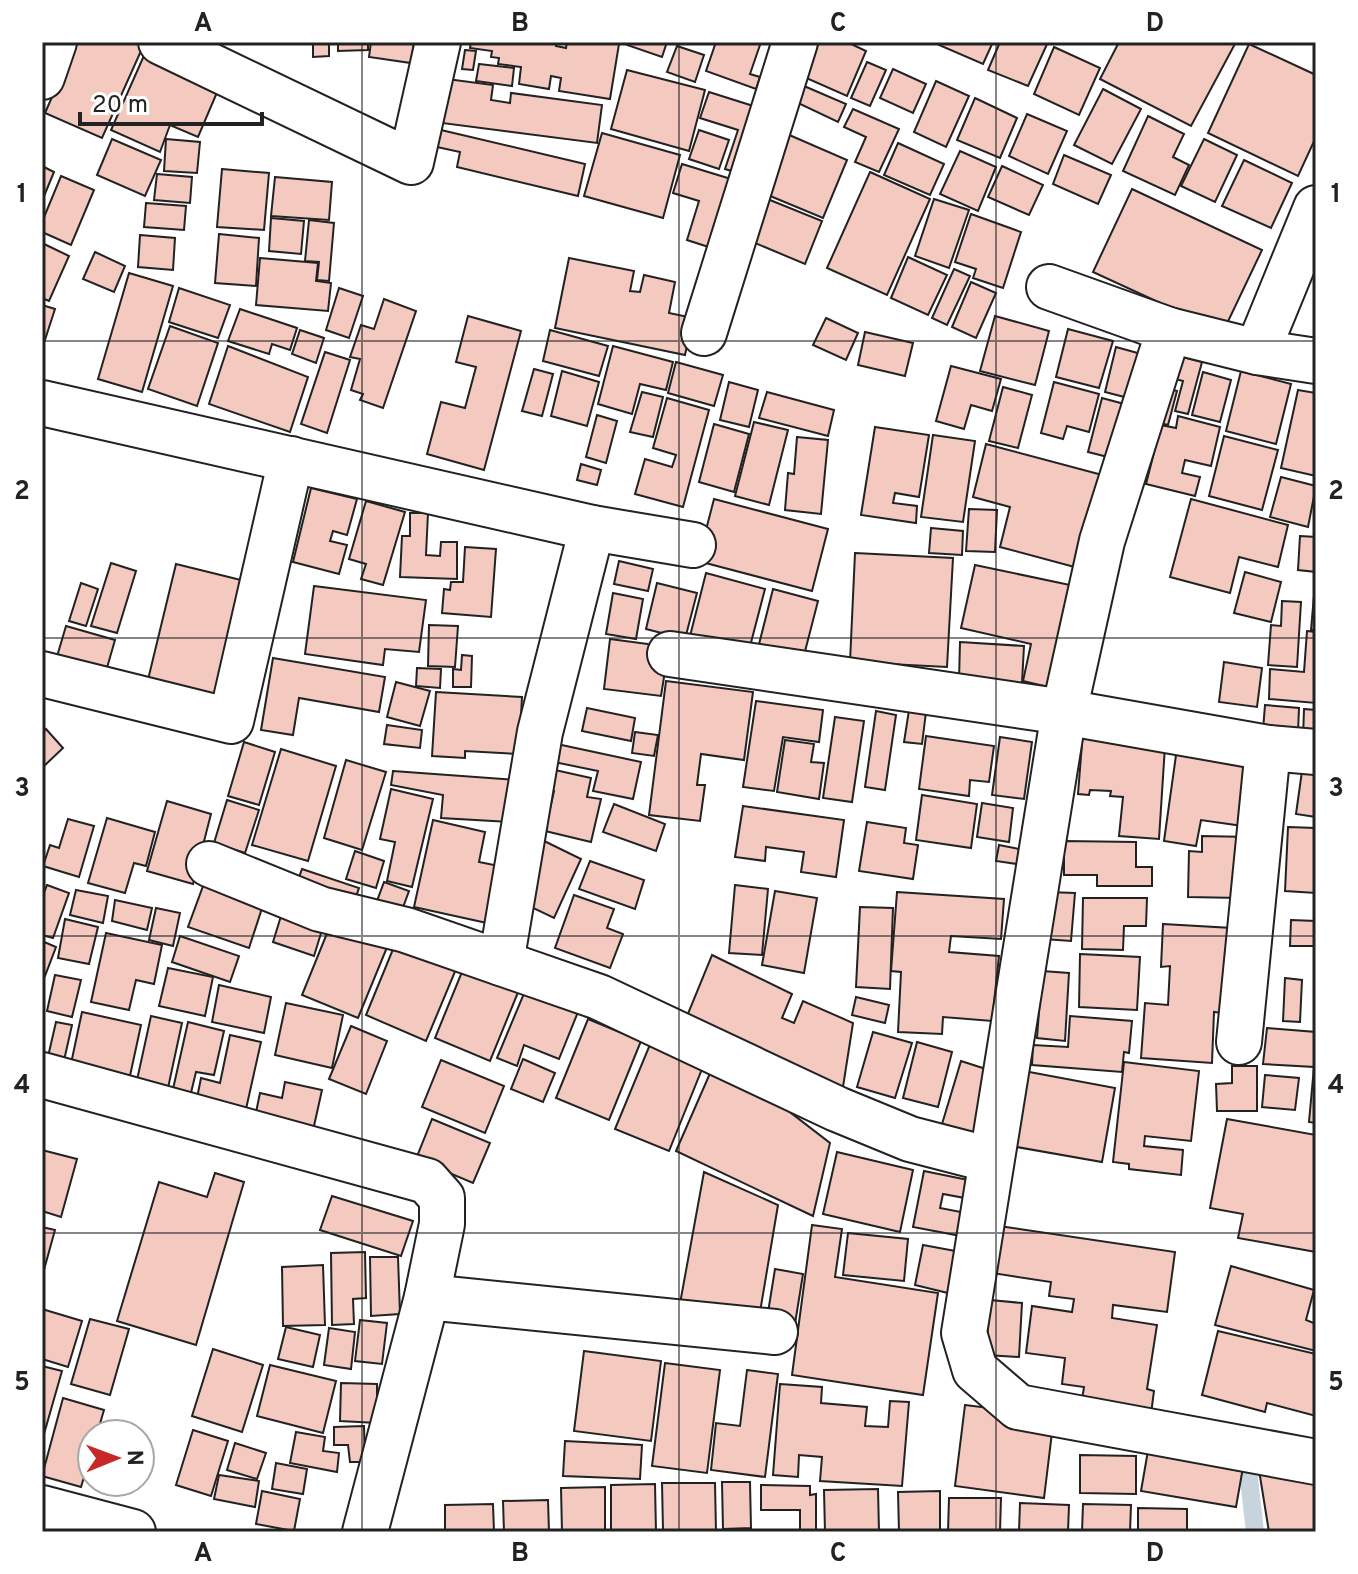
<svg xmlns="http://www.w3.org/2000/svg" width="1358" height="1574" font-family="Overpass,sans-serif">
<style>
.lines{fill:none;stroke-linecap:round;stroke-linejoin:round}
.stream{stroke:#c7d3dd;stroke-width:18}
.building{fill:#f3c9c0;stroke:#222;stroke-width:2}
.minor-casing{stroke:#222;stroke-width:48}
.minor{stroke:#fff;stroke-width:44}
.grid{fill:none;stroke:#222;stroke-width:2;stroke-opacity:0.55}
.neatline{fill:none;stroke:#222;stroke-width:3}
.grid-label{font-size:26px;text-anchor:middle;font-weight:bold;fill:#222}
</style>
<rect width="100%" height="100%" fill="#fff"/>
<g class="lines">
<!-- stream -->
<polyline class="stream" points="1255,1532 1248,1470 1270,1465"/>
</g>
<!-- building -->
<g class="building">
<polygon points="76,42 145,42 102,138 45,113"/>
<polygon points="150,42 227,69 198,137 170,125 160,152 111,130"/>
<polygon points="313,42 329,42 329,56 313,57"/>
<polygon points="338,42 368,42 368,50 338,51"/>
<polygon points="371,42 414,42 411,63 369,57"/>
<polygon points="471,42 557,42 556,46 566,48 567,42 619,44 610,99 559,91 561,78 551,76 549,89 519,84 521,67 498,64 499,58 491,57 492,51 470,48"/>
<polygon points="628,42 667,42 662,57 627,45"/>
<polygon points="716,42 761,42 750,74 760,77 756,89 706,71"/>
<polygon points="819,42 847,42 866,51 847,96 804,77"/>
<polygon points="940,42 993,42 983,64 939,45"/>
<polygon points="1000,42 1048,42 1028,86 988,70"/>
<polygon points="1119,42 1236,42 1191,126 1100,79"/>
<polygon points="1249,44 1316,75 1316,137 1298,176 1208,133"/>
<polygon points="677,46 704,55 695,82 667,72"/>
<polygon points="1054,47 1100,68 1079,115 1034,94"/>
<polygon points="465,50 476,51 473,70 462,69"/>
<polygon points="867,62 886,70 870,106 851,98"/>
<polygon points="479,64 514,68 512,86 476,81"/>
<polygon points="893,69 926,84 913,113 880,98"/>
<polygon points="627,70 705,90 689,151 611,129"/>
<polygon points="447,79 493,85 491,100 510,103 511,93 602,105 597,143 442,123"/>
<polygon points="936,81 969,96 946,147 914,132"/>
<polygon points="804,86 846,104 838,122 798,103"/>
<polygon points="1103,89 1141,109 1112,164 1074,145"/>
<polygon points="709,92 766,110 745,175 725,169 738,130 700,118"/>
<polygon points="975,98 1017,118 1000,158 957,140"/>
<polygon points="853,109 899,129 879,172 855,162 866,137 844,127"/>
<polygon points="1027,114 1067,131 1048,174 1009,156"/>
<polygon points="1148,116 1184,134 1173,157 1189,165 1175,195 1123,171"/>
<polygon points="441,130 585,164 578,196 457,167 460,152 437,147"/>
<polygon points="699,130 729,140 719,169 689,159"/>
<polygon points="602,133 680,155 663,218 584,196"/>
<polygon points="787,134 847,160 823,218 763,193"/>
<polygon points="112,139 161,160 145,196 97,175"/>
<polygon points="166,139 200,142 197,173 164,171"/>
<polygon points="1204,139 1237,155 1215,202 1181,186"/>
<polygon points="898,143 944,164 930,195 884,175"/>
<polygon points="960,151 996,167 978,211 940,194"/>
<polygon points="1064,155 1111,175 1098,204 1053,184"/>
<polygon points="1244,160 1292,183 1271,228 1222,206"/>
<polygon points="682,164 744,183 724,252 687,240 699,201 673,193"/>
<polygon points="42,166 54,172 42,201"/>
<polygon points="1002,166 1043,185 1029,215 988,197"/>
<polygon points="222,169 269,173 264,230 217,227"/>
<polygon points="870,172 930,199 887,295 827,268"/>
<polygon points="157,174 192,177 190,203 154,200"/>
<polygon points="61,176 94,190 71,245 42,232 42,222"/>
<polygon points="275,177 332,182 329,220 271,216"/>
<polygon points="1132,189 1262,250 1223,332 1093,272"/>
<polygon points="765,198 822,221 805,264 748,240"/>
<polygon points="934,199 969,210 949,268 915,256"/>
<polygon points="146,203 186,206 184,230 144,227"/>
<polygon points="971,214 1021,232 1003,288 973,278 976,269 955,262"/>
<polygon points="271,218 304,221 301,254 269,251"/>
<polygon points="309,220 334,223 329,281 317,280 319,262 305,261"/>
<polygon points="219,234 259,238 256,286 215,283"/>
<polygon points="140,235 175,238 173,270 138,267"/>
<polygon points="42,243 69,256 49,301 42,298"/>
<polygon points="95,252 125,266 114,292 83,279"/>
<polygon points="908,257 947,275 928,315 891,298"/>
<polygon points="260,258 318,263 316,281 331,283 328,311 256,305"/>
<polygon points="569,258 634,271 630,291 640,292 644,275 675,282 669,313 693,318 685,355 555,328"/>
<polygon points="954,269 970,276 947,325 932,318"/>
<polygon points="129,273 173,286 142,392 98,379"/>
<polygon points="971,282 996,293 976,338 952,327"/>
<polygon points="179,288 230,305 218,338 169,322"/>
<polygon points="339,288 363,296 349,338 326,330"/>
<polygon points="384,299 416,311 383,408 360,400 363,394 351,390 360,359 350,357 361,325 374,329"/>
<polygon points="42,305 55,309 42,349"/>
<polygon points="240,309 297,328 290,350 272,344 269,354 228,341"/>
<polygon points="468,316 521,331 484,470 427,454 441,402 465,408 476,367 456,362"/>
<polygon points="995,316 1049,331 1035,385 980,371"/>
<polygon points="826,318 858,333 846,360 813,345"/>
<polygon points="170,326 218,343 197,406 148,389"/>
<polygon points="1068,329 1113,341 1099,388 1056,377"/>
<polygon points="300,330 324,338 316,363 292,354"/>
<polygon points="550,330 608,346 599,376 543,361"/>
<polygon points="865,332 913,343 905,376 858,365"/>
<polygon points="228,346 308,377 290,432 209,404"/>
<polygon points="613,346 673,362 666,390 640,384 632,414 598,404"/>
<polygon points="1116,347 1152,357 1140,401 1105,392"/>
<polygon points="1156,350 1202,362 1188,414 1175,411 1183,381 1151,373"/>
<polygon points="325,352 350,360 327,433 301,424"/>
<polygon points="676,362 723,375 714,406 668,393"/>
<polygon points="951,366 1001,379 992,411 971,405 964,429 936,421"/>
<polygon points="534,369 553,374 542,416 522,411"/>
<polygon points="562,371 599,382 587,426 551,416"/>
<polygon points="1241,371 1291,384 1276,444 1226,431"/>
<polygon points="1203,372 1231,380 1220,422 1192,415"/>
<polygon points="729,382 758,390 749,427 720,420"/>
<polygon points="1054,382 1099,394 1089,432 1067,426 1063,439 1041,433"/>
<polygon points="1157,386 1177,391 1168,425 1148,420"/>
<polygon points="1003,387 1032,395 1018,448 989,441"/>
<polygon points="1298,390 1316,393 1316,476 1281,468"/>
<polygon points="642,392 663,397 653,437 630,432"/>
<polygon points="767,392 834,410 828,436 759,418"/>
<polygon points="667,398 709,410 683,507 635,494 645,459 672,467 676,455 653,448"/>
<polygon points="1102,398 1139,408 1112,458 1088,452"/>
<polygon points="597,415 617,421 606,463 586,457"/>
<polygon points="1178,416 1220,427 1211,466 1185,460 1182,473 1200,477 1195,496 1146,484 1161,425 1176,428"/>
<polygon points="754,422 788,430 769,505 735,496"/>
<polygon points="714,424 749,434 734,492 699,482"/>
<polygon points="875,427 929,435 919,497 895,493 893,503 917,506 916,523 861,515"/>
<polygon points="933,435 975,441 963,522 921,517"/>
<polygon points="1224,436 1278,450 1262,510 1209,496"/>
<polygon points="797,437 828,440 821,514 785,510 788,473 794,474"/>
<polygon points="986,444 1106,476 1082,569 1000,547 1010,507 973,497"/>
<polygon points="581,464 601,470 597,485 577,480"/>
<polygon points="1281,477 1316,486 1308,527 1270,517"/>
<polygon points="311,488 357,499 347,535 333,531 330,541 347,545 339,574 293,562"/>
<polygon points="714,499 828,529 812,591 698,561"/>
<polygon points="1191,499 1288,525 1278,567 1239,557 1230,593 1170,577"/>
<polygon points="366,501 405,512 383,585 361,579 366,564 349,559"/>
<polygon points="969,509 997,510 995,552 966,551"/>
<polygon points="410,513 428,513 426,555 440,556 441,542 457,542 457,579 400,577 402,536 410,536"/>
<polygon points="931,528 963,531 962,555 929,553"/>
<polygon points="1300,536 1316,537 1316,630 1311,630 1316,572 1298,570"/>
<polygon points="465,547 496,549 491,617 442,613 444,589 450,590 451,582 463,582"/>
<polygon points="855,553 953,558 947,667 850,662"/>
<polygon points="619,561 653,569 648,591 614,584"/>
<polygon points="111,563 136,571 117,633 91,626"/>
<polygon points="176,564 245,581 214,709 145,692"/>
<polygon points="975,565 1070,585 1048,687 1023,681 1031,644 961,628"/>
<polygon points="1245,572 1281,582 1271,622 1234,613"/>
<polygon points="706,573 765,589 748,654 689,640"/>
<polygon points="81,583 98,589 86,626 69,621"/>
<polygon points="657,583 697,593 685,639 646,629"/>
<polygon points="314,586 426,600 419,652 385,649 383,665 305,654"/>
<polygon points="773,589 818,601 802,663 757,652"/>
<polygon points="613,593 643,599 636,639 606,634"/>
<polygon points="1282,601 1301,602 1297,667 1268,665 1271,625 1281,626"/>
<polygon points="429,625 458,626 455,667 428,666"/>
<polygon points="66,626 115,640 102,685 53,670"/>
<polygon points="1307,631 1316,632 1316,703 1269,699 1270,669 1304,672"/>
<polygon points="610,639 678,648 665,671 661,696 604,689"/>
<polygon points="960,642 1024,646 1022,683 959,680"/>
<polygon points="462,655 472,656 471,687 453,687 453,669 461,670"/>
<polygon points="273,658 385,677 379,712 299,698 293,735 261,730"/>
<polygon points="1224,662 1262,668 1257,707 1219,702"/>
<polygon points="417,668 441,669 440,688 416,686"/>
<polygon points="666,681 753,692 744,760 701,754 697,785 705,785 700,821 649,815"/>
<polygon points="396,682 430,691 420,726 387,717"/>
<polygon points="436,692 522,697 519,754 465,751 465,758 432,756"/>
<polygon points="756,701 823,710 819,742 783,737 774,791 743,787"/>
<polygon points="1265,705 1299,708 1298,732 1263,730"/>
<polygon points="587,708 635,718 631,741 582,731"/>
<polygon points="1304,709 1316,710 1316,739 1303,738"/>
<polygon points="909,710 926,712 922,744 904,742"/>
<polygon points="876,711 896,715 885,790 865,787"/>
<polygon points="835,717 864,721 852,802 823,798"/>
<polygon points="387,725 422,730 420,748 384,744"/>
<polygon points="46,729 63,748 42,768 42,733"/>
<polygon points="1083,731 1165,746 1159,839 1119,836 1123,797 1110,796 1111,791 1090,790 1089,795 1078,794"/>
<polygon points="635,732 658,735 654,756 632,753"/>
<polygon points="926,736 994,746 989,782 970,780 969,796 919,789"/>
<polygon points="1000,737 1032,742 1024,799 992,795"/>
<polygon points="785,740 814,744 811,762 824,763 819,799 777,792"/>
<polygon points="244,742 275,752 259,805 228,796"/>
<polygon points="557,744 641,762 633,799 593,791 598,771 554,762"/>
<polygon points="1177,748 1260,760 1250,827 1201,820 1196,846 1164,841"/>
<polygon points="281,749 336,766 308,861 252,845"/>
<polygon points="346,760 386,772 362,850 324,838"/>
<polygon points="546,768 591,778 587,797 601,799 591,842 545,831 554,791 541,788"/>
<polygon points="393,771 531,781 529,823 441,818 443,795 391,785"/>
<polygon points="1302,771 1316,774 1316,817 1296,814"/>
<polygon points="391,789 433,799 412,887 387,881 395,842 380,839"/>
<polygon points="922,795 977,804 971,848 916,840"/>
<polygon points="227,800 259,810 245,853 214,843"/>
<polygon points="167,801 211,814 193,884 147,871"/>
<polygon points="982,803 1013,808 1009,842 977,837"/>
<polygon points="614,804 665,824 656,851 603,832"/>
<polygon points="743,806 844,820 836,877 801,872 804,852 766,847 765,861 735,857"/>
<polygon points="107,818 155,832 146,866 134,863 125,893 88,883"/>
<polygon points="68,819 94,826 79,877 43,866 50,845 59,848"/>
<polygon points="433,820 485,832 479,862 509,868 496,925 414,907"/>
<polygon points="867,822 906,828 904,843 918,845 913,879 859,871"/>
<polygon points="1288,827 1316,828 1316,893 1285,891"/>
<polygon points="1202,836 1250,837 1240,898 1188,897 1189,851 1202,852"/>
<polygon points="536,837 581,859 554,918 508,896"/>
<polygon points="1064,841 1136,842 1136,867 1152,867 1152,886 1097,886 1097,875 1064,875"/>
<polygon points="999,845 1019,849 1017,864 996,861"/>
<polygon points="355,851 384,861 376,888 346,879"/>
<polygon points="590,861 644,880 635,909 579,889"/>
<polygon points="302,869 359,888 350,913 293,894"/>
<polygon points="206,878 265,899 249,948 188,927"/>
<polygon points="384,882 409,891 402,910 377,901"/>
<polygon points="47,885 69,893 53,938 42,935 42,898"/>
<polygon points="735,885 768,889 762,955 729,953"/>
<polygon points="76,890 108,896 103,923 70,915"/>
<polygon points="775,891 817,898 804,973 762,965"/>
<polygon points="897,892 1004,899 1001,939 951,936 949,952 999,956 992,1021 943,1017 942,1034 898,1032 901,972 891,971"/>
<polygon points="1047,892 1075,893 1071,941 1044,939"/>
<polygon points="574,895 614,909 607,928 623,934 610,968 555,948"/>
<polygon points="1083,898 1147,898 1146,926 1124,926 1123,950 1082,949"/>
<polygon points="115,900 152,908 147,930 112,921"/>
<polygon points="285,903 326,917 314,956 273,942"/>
<polygon points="860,907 893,908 890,989 856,987"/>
<polygon points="156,908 180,913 173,946 149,940"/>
<polygon points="334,916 390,940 358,1018 302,995"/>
<polygon points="65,919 98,927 89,964 58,958"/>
<polygon points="1291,920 1316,921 1316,946 1290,946"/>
<polygon points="1163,924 1232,928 1222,1013 1214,1012 1212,1063 1141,1058 1145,1003 1168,1005 1170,966 1161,967"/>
<polygon points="106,933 162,945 154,984 136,980 129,1010 91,1002"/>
<polygon points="180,936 239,956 230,982 172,962"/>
<polygon points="398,937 459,962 426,1041 366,1015"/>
<polygon points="42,941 56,947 45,976 42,975"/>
<polygon points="1080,954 1140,957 1137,1010 1079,1007"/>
<polygon points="712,955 792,994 782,1018 794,1023 803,1001 853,1023 840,1106 685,1021"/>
<polygon points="466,962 521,985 490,1061 435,1038"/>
<polygon points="168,968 213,977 205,1016 159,1006"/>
<polygon points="1042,971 1069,973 1065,1041 1037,1038"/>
<polygon points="55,975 81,980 72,1017 47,1011"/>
<polygon points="1285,978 1302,980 1300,1022 1283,1021"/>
<polygon points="219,985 271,997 264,1033 212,1022"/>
<polygon points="525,991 578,1012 559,1059 524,1045 517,1066 497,1058"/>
<polygon points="856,997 889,1005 885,1023 852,1015"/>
<polygon points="286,1003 343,1015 332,1068 275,1055"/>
<polygon points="82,1012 141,1025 128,1085 69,1073"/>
<polygon points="151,1016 182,1023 168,1088 137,1080"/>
<polygon points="1070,1016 1132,1021 1129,1053 1124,1052 1122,1072 1032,1065 1033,1045 1068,1047"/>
<polygon points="588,1019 641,1041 609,1120 556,1098"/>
<polygon points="56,1022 72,1025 63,1065 47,1061"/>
<polygon points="188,1022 224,1031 214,1075 196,1072 189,1101 171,1098"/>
<polygon points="351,1026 387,1041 366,1094 329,1079"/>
<polygon points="1267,1028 1316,1032 1316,1123 1309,1122 1314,1067 1263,1064"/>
<polygon points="873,1032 912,1043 895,1098 857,1087"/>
<polygon points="230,1035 261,1042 246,1109 197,1098 201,1078 220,1083"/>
<polygon points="651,1042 704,1064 669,1151 615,1129"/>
<polygon points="917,1042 952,1052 938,1107 903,1098"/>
<polygon points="523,1059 555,1073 543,1102 511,1089"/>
<polygon points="441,1060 504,1086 485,1133 422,1107"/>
<polygon points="961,1061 992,1071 973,1133 942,1124"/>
<polygon points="1124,1062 1199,1071 1191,1141 1145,1136 1144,1146 1183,1150 1181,1175 1129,1169 1129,1164 1113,1162"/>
<polygon points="1232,1066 1257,1066 1257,1111 1217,1111 1216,1084 1232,1083"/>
<polygon points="711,1071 756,1086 830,1143 813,1216 676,1151"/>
<polygon points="1024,1071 1115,1088 1102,1162 1011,1146"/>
<polygon points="1265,1075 1299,1078 1295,1110 1262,1107"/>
<polygon points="285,1082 322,1090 312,1135 254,1122 260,1093 282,1098"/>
<polygon points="432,1119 490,1143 473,1183 416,1159"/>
<polygon points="1227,1119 1316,1135 1316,1252 1238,1238 1243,1214 1210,1208"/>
<polygon points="42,1150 77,1159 61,1217 42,1211"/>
<polygon points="837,1152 913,1170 900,1232 823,1214"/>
<polygon points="924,1171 973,1181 970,1199 943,1194 940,1208 966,1213 961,1236 913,1227"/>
<polygon points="704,1172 778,1205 758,1324 679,1309"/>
<polygon points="215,1173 244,1182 196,1345 117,1321 159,1182 207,1197"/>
<polygon points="332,1196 413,1221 401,1256 320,1230"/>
<polygon points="812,1225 842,1229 835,1277 938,1293 923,1395 792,1375"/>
<polygon points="999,1226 1175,1252 1167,1312 1113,1305 1112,1318 1157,1325 1147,1389 1154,1391 1149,1429 1079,1419 1084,1387 1062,1384 1065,1358 1026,1353 1032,1306 1072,1312 1074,1299 1049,1296 1051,1282 992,1273"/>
<polygon points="42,1227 55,1230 42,1277"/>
<polygon points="848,1233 908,1239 904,1281 843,1275"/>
<polygon points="923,1245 961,1252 952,1294 915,1285"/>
<polygon points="365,1252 366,1298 353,1299 354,1324 332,1325 331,1253"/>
<polygon points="370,1257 398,1257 400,1314 371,1316"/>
<polygon points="323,1265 325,1325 283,1326 282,1267"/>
<polygon points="1231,1266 1314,1290 1306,1320 1316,1324 1316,1351 1215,1325"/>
<polygon points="775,1269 803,1274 794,1330 766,1325"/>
<polygon points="990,1300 1022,1303 1019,1357 986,1355"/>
<polygon points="42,1309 82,1321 68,1367 42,1359"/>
<polygon points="90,1319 129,1329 110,1395 71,1384"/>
<polygon points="360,1320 387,1323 382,1364 355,1361"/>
<polygon points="286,1327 320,1335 313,1367 278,1359"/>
<polygon points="329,1328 355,1332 351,1369 324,1365"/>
<polygon points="1218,1331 1316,1354 1316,1416 1267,1403 1265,1412 1202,1395"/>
<polygon points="213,1349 263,1365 242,1432 192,1416"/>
<polygon points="584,1351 661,1361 651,1441 574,1431"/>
<polygon points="665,1363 720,1370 707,1473 652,1466"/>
<polygon points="270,1365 336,1381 323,1433 257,1416"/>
<polygon points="42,1366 62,1371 42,1441"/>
<polygon points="747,1370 778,1374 765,1477 711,1470 716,1423 740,1426"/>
<polygon points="341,1383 377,1384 377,1423 340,1421"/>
<polygon points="780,1384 822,1387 821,1403 867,1407 865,1426 888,1427 890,1401 909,1402 902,1486 820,1481 822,1457 799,1455 798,1477 773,1475"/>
<polygon points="63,1398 104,1410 97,1434 92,1434 92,1451 81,1487 42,1476"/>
<polygon points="965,1405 1054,1416 1044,1498 955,1486"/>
<polygon points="364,1426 365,1462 350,1462 348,1445 334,1445 334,1427"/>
<polygon points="193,1430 228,1441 211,1496 176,1485"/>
<polygon points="296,1432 325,1437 323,1451 339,1453 337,1472 290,1463"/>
<polygon points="1150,1439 1245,1456 1236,1507 1141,1491"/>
<polygon points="565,1441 642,1445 640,1479 563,1476"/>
<polygon points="235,1443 266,1453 257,1479 227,1470"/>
<polygon points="1080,1455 1136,1456 1136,1494 1080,1493"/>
<polygon points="276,1463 307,1469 303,1494 272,1489"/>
<polygon points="1259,1470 1316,1484 1316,1532 1269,1532"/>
<polygon points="219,1475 259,1481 255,1507 214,1499"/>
<polygon points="722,1482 750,1482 751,1528 723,1529"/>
<polygon points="662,1483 715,1483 716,1532 663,1530"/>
<polygon points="655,1484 656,1532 611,1532 611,1485"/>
<polygon points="761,1485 810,1486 810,1495 816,1494 816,1532 800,1532 800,1510 761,1510"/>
<polygon points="605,1487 605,1532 562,1532 561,1488"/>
<polygon points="878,1489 879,1532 825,1532 824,1490"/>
<polygon points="262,1491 300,1499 294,1531 256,1524"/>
<polygon points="940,1491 940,1532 899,1532 898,1492"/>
<polygon points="949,1498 1001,1498 1000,1532 948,1532"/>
<polygon points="548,1500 549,1532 504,1532 503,1501"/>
<polygon points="1020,1503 1069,1505 1068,1532 1019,1532"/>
<polygon points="493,1504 494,1532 445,1532 445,1505"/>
<polygon points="1083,1504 1131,1505 1130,1532 1082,1532"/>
<polygon points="1138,1508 1187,1509 1187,1532 1138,1532"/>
</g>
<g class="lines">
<defs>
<g id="minor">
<polyline points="161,42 411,162 438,42"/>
<polyline points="42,77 54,42"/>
<polyline points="1049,287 1169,330 1257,352 1316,361"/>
<polyline points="1169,330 1102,541 1064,712 964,1333 975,1370 1018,1407 1316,1462"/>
<polyline points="704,333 795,42"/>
<polyline points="1257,352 1316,208"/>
<polyline points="42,403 592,528 693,545"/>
<polyline points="670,654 1064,712 1268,748 1316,752"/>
<polyline points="42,674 231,721 291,459"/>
<polyline points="209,864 320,909 406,930 599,997 837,1109 910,1139 991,1160"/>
<polyline points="501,963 540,732 592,528"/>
<polyline points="1239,1042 1268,748"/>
<polyline points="42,1075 427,1181 442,1198 442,1224 427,1297 365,1532"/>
<polyline points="427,1297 775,1332"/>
<polyline points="42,1508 133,1532"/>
</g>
</defs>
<!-- minor casing -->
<use href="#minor" class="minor-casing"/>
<!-- minor -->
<use href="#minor" class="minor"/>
</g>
<!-- grid -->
<path class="grid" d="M362,42V1532M679,42V1532M996,42V1532M42,341H1316M42,638H1316M42,936H1316M42,1233H1316"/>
<!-- border -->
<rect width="1358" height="1574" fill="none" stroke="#ffffff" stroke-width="88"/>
<!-- north arrow -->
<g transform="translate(116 1458) rotate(89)"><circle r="38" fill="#ffffff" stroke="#a7a7a7" stroke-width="2"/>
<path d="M0-6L14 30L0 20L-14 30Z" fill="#c62828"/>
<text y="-12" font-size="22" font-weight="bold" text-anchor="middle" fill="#222222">N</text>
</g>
<!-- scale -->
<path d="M80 112v12h182v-12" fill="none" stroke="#222222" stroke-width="4"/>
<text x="92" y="112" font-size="24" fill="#222222" stroke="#ffffff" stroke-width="6" paint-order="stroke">20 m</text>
<rect x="44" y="44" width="1270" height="1486" class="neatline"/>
<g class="grid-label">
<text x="203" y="31">A</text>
<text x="520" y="31">B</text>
<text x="838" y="31">C</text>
<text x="1155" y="31">D</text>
<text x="22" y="202">1</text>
<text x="1336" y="202">1</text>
<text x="22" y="499">2</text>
<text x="1336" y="499">2</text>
<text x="22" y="796">3</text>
<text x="1336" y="796">3</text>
<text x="22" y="1093">4</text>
<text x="1336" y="1093">4</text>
<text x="22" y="1390">5</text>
<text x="1336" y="1390">5</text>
<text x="203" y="1561">A</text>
<text x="520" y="1561">B</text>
<text x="838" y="1561">C</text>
<text x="1155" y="1561">D</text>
</g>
</svg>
